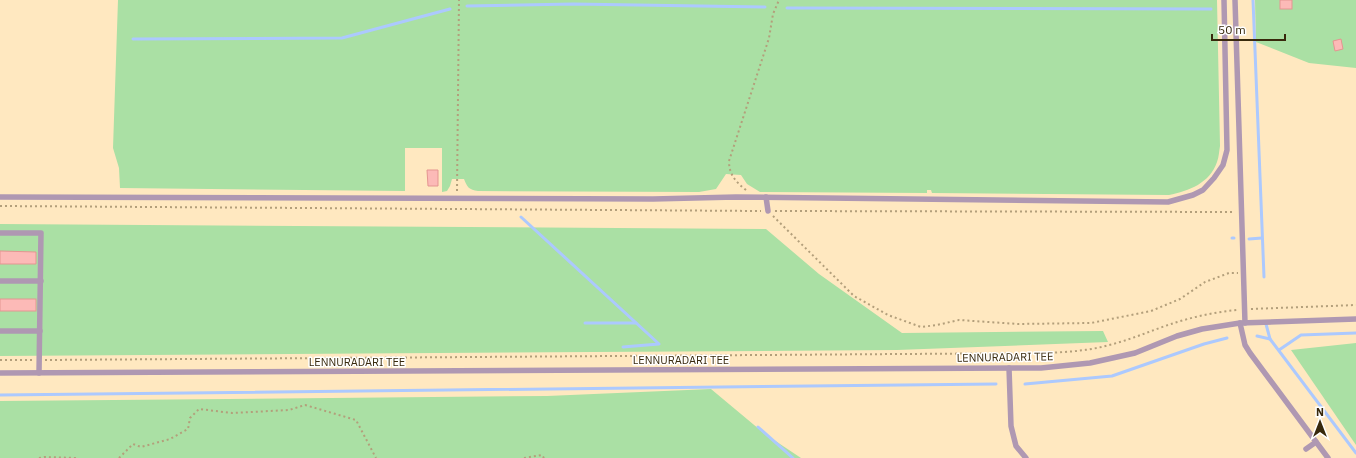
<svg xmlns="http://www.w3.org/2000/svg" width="1356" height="458" font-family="'IBM Plex Sans',sans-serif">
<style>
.green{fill:#aae0a4}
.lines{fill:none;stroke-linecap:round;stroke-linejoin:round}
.stream{stroke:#acc9fe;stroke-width:3}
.building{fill:#fcbab7;stroke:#e49591}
.path{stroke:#b39f7b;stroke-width:2;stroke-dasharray:2 3;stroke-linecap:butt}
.lane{stroke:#af98b2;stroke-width:5.5}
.labels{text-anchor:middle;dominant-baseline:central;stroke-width:3;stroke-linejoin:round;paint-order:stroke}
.street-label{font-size:11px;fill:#38290c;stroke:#fff}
</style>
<rect width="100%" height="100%" fill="#ffe8c0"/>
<!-- green -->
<g class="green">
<path d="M118,0H1217L1220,146C1219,151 1219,157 1217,162C1210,183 1189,191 1169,195L932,193L931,190H927V193L760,192L747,184L741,175L726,174L716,189L699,192L478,191C469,190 467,187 464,179H452L450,186L447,191L442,192V148H405V191L120,188L119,168L113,148Z"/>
<polygon points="1255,0 1356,0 1356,68 1309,63 1256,42"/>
<polygon points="0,224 766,229 819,274 902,333 1103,331 1108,342 897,350 0,356"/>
<polygon points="1356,343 1356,445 1291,350"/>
<polygon points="711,389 765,434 801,458 0,458 0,401 547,396"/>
</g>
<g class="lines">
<!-- stream -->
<g class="stream">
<polyline points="1253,0 1264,277"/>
<polyline points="467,6 573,4 765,7"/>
<polyline points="787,8 1211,9"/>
<polyline points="133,39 342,38 450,9"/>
<polyline points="521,217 659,344 623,347"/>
<polyline points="1232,238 1234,238"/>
<polyline points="1249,239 1262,238"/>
<polyline points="585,323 636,323"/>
<polyline points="1266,324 1270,339 1356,453"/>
<polyline points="1257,336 1270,339"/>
<polyline points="1279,350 1301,335 1356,333"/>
<polyline points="1025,384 1112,376 1204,344 1227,338"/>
<polyline points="0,395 996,384"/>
<polyline points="758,427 793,458"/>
</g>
</g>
<!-- building -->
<g class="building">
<rect x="1280" y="0" width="12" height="9"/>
<polygon points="1341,39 1343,49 1335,51 1333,41"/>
<polygon points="427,170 438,170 438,186 428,186"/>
<polygon points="0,251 36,252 36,264 0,264"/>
<rect x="0" y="299" width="36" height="12"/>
</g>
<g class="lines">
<!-- path -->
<g class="path">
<path d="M746,190C736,182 729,175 729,161L769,38L773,14L779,0"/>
<polyline points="457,191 459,0"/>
<polyline points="0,206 761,211"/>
<polyline points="775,211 1235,212"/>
<polyline points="773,216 854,296 888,315 921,327 937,325 959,320 1018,324 1091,323 1151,311 1180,299 1205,282 1229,273 1238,273"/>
<polyline points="1251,309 1356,305"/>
<polyline points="0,360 33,360"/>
<path d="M45,360L1045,353C1067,352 1088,351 1109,345C1130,340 1150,331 1171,324C1192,317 1215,312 1237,310"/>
<polyline points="39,458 44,457 76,458"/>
<polyline points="119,458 133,444 141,447 170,439 188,429 190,418 199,409 232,413 289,410 305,405 356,420 376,458"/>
<polyline points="524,458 542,455 544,458"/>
</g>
<!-- lane -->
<g class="lane">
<polyline points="1235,0 1245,323"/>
<polyline points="0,197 653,199 736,197 1168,202 1193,195 1203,190 1214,178 1223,165 1227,150 1224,0"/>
<polyline points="766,197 768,211"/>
<polyline points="0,233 41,233 39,373"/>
<polyline points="0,281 41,281"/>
<polyline points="1240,323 1245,345 1250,353 1328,458"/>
<polyline points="0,331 40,331"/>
<polyline points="1009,368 1011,426 1016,446 1026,458"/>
<polyline points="0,373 1041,368 1090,363 1135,353 1177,336 1202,329 1240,323 1356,319"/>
<polyline points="1306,449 1316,442"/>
</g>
</g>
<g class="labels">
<!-- street labels -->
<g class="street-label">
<text transform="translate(1005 357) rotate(-1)">LENNURADARI TEE</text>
<text x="681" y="360">LENNURADARI TEE</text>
<text x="357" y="362">LENNURADARI TEE</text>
</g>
</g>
<!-- north arrow -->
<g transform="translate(1320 422)" stroke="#ffffff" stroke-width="3" paint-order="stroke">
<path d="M0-3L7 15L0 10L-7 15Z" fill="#38290c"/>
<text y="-6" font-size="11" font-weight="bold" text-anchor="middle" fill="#38290c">N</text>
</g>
<!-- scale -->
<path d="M1212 34v6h73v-6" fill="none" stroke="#38290c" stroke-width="2"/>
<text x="1218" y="34" font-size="12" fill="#38290c" stroke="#ffffff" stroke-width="3" paint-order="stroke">50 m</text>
</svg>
